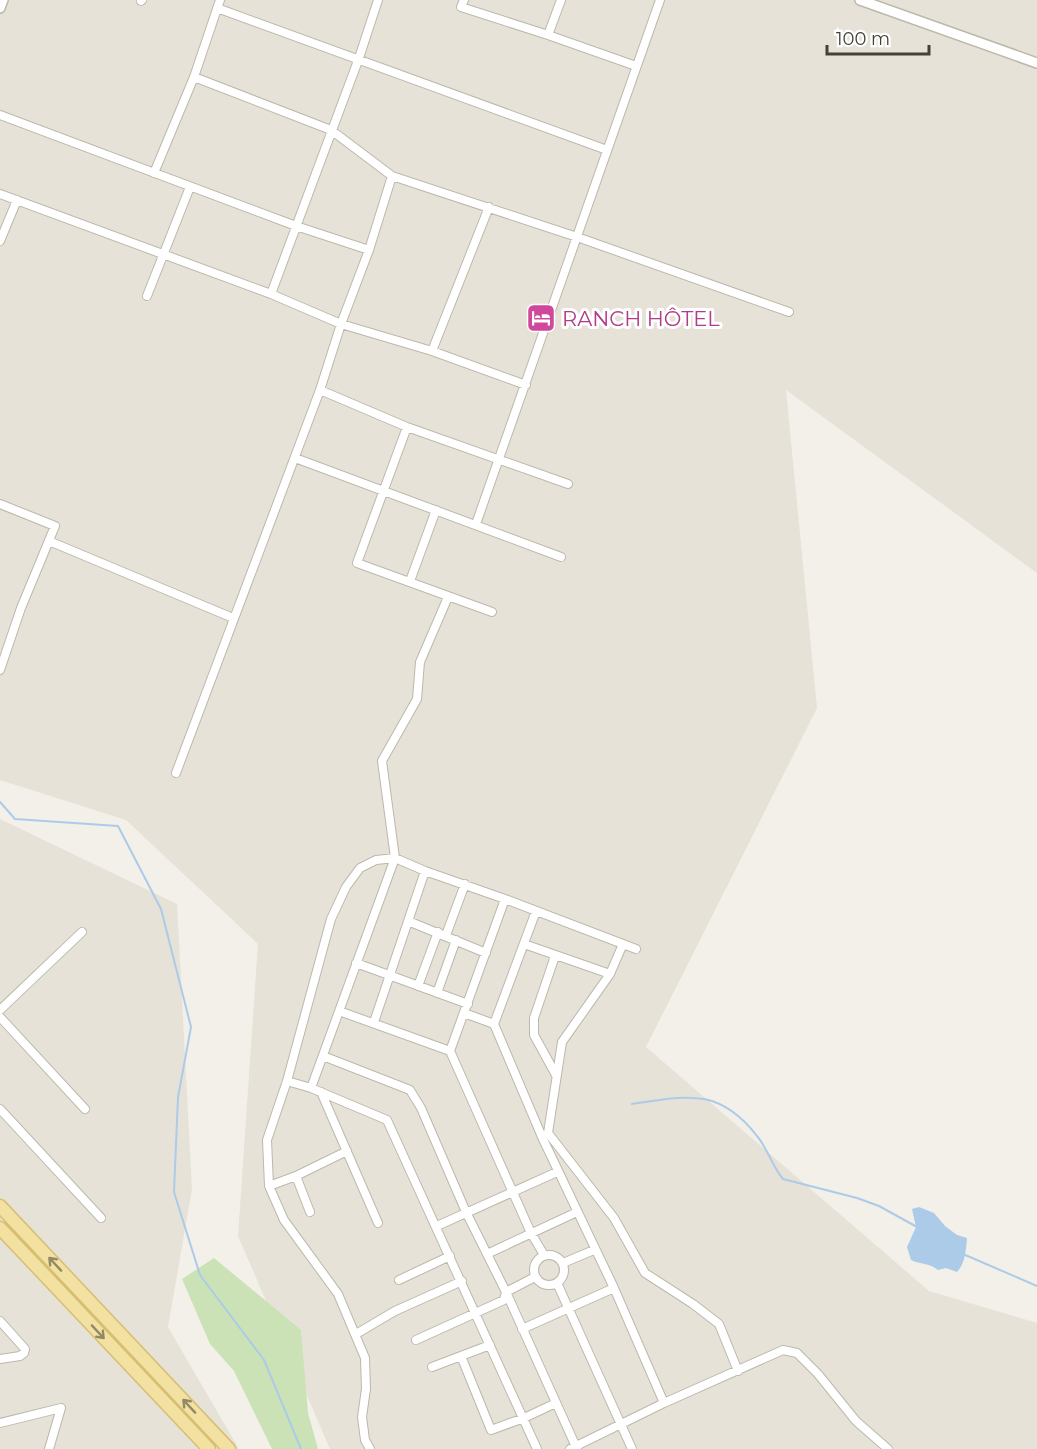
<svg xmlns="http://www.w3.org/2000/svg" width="1037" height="1449" font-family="Montserrat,sans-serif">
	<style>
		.residential { fill: #e6e2d7 }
		.green { fill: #cbe2b6 }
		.water { fill: #accbe8 }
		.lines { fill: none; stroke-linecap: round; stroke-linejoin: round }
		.stream { stroke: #accbe8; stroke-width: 2 }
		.minor-casing { stroke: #bdb8ac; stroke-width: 10 }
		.tertiary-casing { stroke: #bdb8ac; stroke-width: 12 }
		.primary-casing { stroke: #d6bf73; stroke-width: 15 }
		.minor { stroke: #fff; stroke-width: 8 }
		.tertiary { stroke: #fff; stroke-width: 9 }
		.primary { stroke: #f3e1a1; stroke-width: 12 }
		.oneway { stroke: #938967 }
		.labels { text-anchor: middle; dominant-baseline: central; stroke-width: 6; stroke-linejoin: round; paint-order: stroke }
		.hotel-label { font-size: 21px; fill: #b23c85; stroke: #fff; text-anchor: start }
	</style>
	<rect width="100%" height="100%" fill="#f2f0e9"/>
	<path class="residential" d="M0,0H1037V573L786,390L817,708L646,1047L929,1291L1037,1323V1449H330L238,1236L258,944L126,820L0,780Z
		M0,819L177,904L192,1189L168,1327L239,1449H0Z"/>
	<path class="green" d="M214,1258L301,1330L308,1413L318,1449H272L234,1371L210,1344L182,1279Z"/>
	<path class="water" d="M919,1207L934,1213L945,1226L957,1235L967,1238C966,1250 965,1264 957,1272L946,1268L938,1270C928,1262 921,1265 911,1260L907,1247L916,1227L912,1209Z"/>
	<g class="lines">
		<path class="stream" d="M0,802L15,819L118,826L161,909L191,1027L178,1097L174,1192L200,1275L264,1360L301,1449
			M632,1104C687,1096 719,1087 757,1136C768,1149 772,1166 783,1179L857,1198L879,1206L917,1227
			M963,1254L1037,1286"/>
		<g class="minor-casing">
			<path id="minor" d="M464,0L461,7L548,35L636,66
				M141,1L142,0
				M217,8L607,150
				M548,35L561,0
				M194,77L331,130L392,176L577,237L789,312
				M0,115L296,226L369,250
				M154,173L194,77L220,0
				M0,194L271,294L341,324L432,351L526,385
				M0,241L17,200
				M271,294L359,58L378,0
				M147,296L190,187
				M432,351L489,207
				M320,390L407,427L568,484
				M407,427L357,563L492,612
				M295,458L561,557
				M0,504L55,526L21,608L0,670
				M476,524L660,0
				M49,541L233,618
				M410,581L436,510
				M176,773L320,390L341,324L369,250L392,176
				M505,899L450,1051L531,1233L544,1255
				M536,911L494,1024L542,1137L545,1135
				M408,921L486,953
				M446,935L465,884
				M524,944L610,974
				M623,944L610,974L562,1042L548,1133L614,1218L645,1273L693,1304L719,1324L738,1371
				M555,956L534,1018V1035L556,1075
				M356,963L468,1004
				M418,986L438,932
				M437,993L456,940
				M0,1010L82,932
				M339,1011L450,1051
				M464,1013L494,1024
				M0,1017L85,1109
				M374,1022L425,871
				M323,1056L410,1090L421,1108L466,1212L506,1292L577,1449
				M287,1081L311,1088L387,1120L537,1449
				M311,1088L395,858L382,761L417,699L420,662L448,597
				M321,1092L378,1223
				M0,1109L101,1218
				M542,1137L614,1288L664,1403
				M296,1176L310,1212
				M269,1186L296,1176L347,1151
				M437,1226L557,1172
				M487,1254L577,1212
				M534 1270a15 15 0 1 1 30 0a15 15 0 1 1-30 0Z
				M563,1263L594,1250
				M399,1280L450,1256
				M557,1283L632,1449
				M0,1321L25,1349L24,1353L20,1356L0,1359
				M522,1329L614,1288
				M356,1334L395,1311L462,1281
				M416,1340L504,1300L506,1292L535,1277
				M461,1356L491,1430L524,1418L556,1403
				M432,1367L490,1345
				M0,1423L61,1408L49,1449
				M370,1449L365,1440L362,1417L366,1389L365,1358L338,1294L284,1220L269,1186L267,1140L287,1081L331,919L346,887L360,868L376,860L395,858L425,871L505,899L636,949
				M570,1449L664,1403L783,1350L797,1353L818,1374L856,1421L888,1449"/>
		</g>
		<g class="tertiary-casing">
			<path id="tertiary" d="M860,0L1037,63
				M0,8L3,0"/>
		</g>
		<g class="primary-casing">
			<path id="primary" d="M0,1206L229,1449
				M0,1228L209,1449"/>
		</g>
		<use href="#minor" class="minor"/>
		<use href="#tertiary" class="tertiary"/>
		<use href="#primary" class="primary"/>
	</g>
	<defs><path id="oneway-shaft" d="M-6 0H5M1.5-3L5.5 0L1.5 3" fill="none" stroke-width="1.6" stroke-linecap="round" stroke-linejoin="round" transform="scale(1.5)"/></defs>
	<g class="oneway">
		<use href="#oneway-shaft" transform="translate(55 1264) rotate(-133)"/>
		<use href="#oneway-shaft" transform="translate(98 1332) rotate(47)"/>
		<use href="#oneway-shaft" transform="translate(189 1406) rotate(-133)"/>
	</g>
	<defs>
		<g id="hotel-square" transform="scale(1.5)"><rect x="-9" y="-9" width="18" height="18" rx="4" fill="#d1479c" stroke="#fff"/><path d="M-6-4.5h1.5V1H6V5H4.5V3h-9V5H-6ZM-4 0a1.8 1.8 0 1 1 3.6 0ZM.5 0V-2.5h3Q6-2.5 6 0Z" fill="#fff"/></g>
	</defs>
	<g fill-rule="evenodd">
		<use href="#hotel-square" x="541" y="318"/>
	</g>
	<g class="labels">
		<g class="hotel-label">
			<text x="562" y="318">RANCH HÔTEL</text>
		</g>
	</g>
	<path d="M827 45v9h102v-9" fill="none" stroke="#454138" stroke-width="3"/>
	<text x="836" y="45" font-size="18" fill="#454138" stroke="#ffffff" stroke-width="4.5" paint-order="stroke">100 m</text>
</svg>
